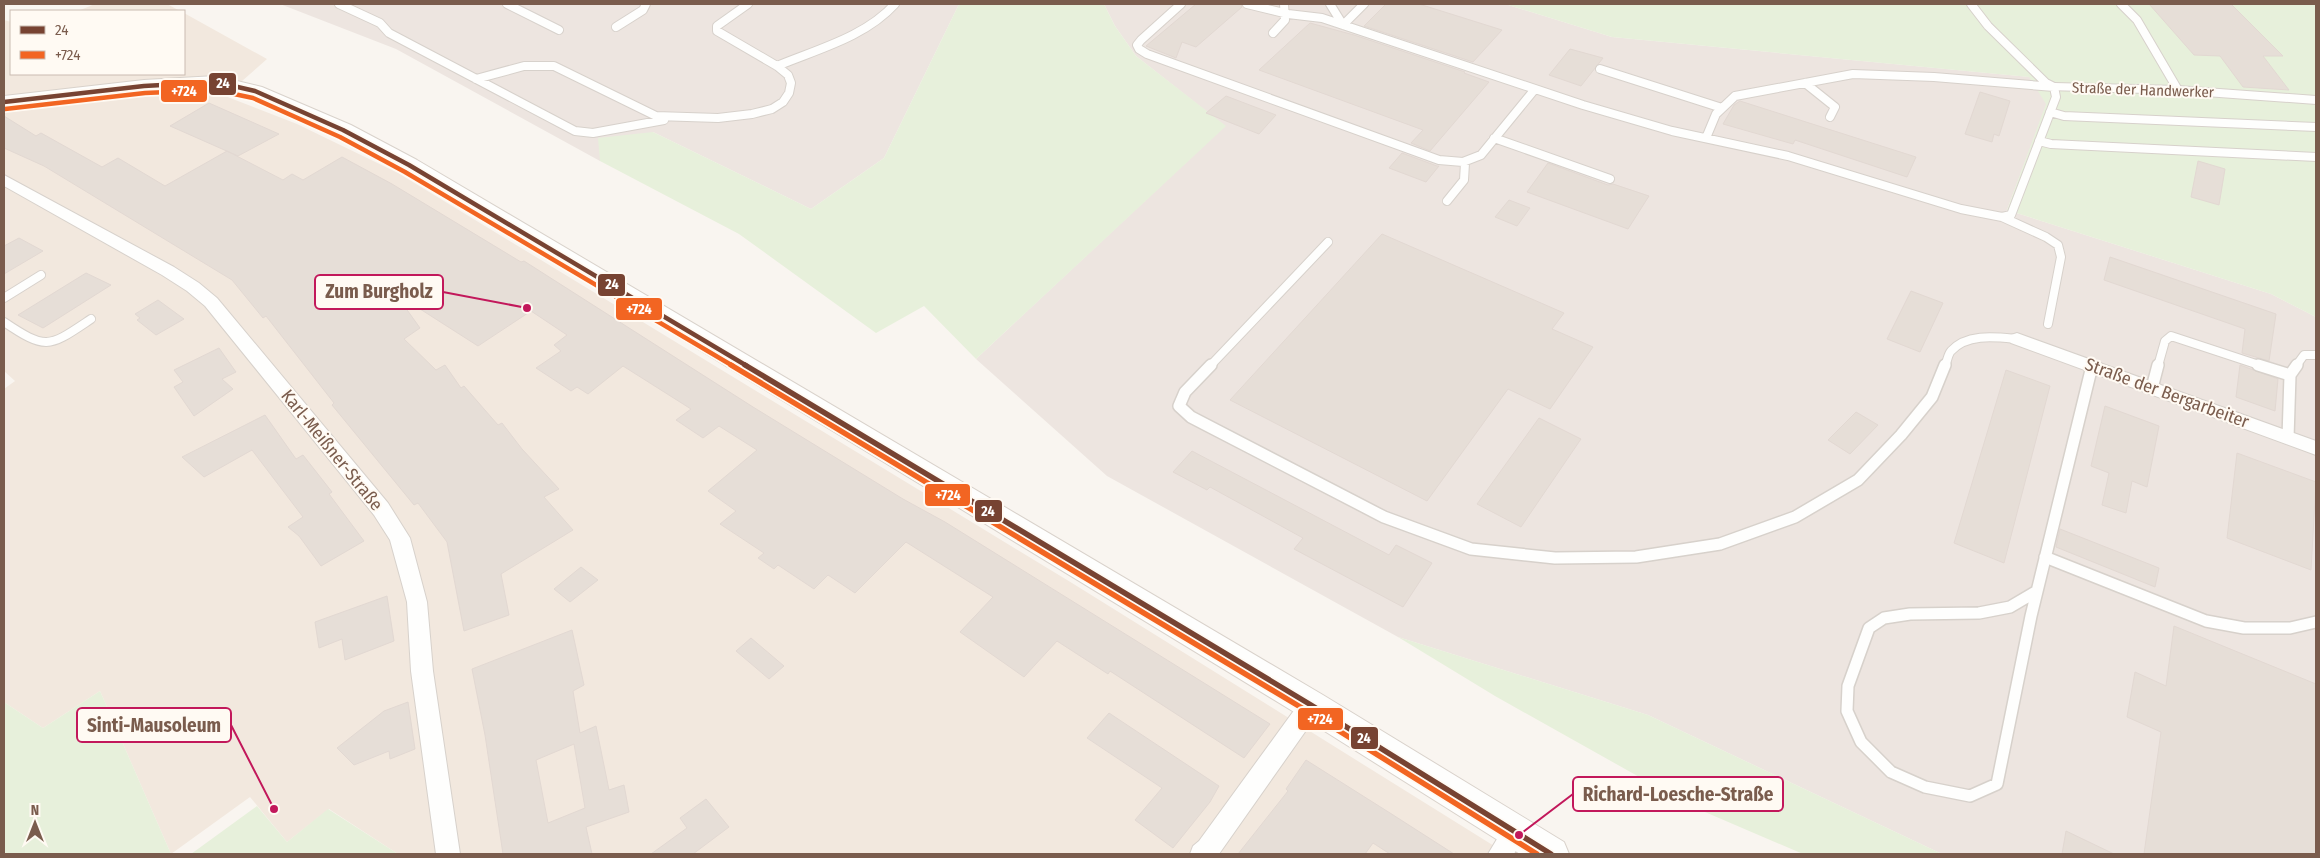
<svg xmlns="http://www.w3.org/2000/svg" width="2320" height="858" font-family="'Fira Sans Condensed',sans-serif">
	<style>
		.residential { fill: #f2e8de }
		.industrial { fill: #ede5e0 }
		.green { fill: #e7f0db }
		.building { fill: #e6ded7; stroke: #e2d8d2; fill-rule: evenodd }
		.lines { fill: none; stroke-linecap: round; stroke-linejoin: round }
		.lane-far1-casing { stroke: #d7d1cb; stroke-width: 10 }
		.lane-casing { stroke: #d7d1cb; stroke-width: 14 }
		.street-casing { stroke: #d7d1cb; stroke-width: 2 }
		.secondary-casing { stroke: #d9d2cb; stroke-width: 2 }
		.lane-far1 { stroke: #fefefd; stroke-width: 8 }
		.lane { stroke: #fefefd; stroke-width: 11 }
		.street { fill: #fefefd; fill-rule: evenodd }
		.secondary { fill: #fefefd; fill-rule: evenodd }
		.bus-1-far1-casing { stroke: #fffaf3; stroke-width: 8 }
		.bus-1-casing { stroke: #fffaf3; stroke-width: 9 }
		.bus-2-far1-casing { stroke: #fffaf3; stroke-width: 8 }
		.bus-2-casing { stroke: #fffaf3; stroke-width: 9 }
		.bus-1-far1 { stroke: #774332; stroke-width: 4.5 }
		.bus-1 { stroke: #774332; stroke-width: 5.5 }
		.bus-2-far1 { stroke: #f26522; stroke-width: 4.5 }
		.bus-2 { stroke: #f26522; stroke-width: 5.5 }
		.labels { text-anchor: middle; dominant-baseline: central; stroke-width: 4; stroke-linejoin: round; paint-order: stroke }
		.far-street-label { font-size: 15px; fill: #7a5c4d; stroke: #fffaf3 }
		.street-label { font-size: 18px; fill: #7a5c4d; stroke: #fffaf3 }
		.leader { fill: none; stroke: #c2185b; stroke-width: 2 }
		.callout-dot { fill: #c2185b; stroke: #fffaf3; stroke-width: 2 }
		.callout { fill: #fffaf3; stroke: #c2185b; stroke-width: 2 }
		.callout-label { font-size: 19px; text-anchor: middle; font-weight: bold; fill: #7a5c4d }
		.line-badge { stroke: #fffaf3; stroke-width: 2 }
		.badge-label { font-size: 14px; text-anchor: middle; font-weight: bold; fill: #fff }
	</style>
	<rect width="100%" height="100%" fill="#f9f5f0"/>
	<path class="residential" d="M95,4H167L180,11H78Z
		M184,13L267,59L225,96L297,124L398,173L1072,583L1507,854H398L329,809L287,842L250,797L171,854L100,691L43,728L4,702V389L15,381L4,371V20L11,22V74H184Z"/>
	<path class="industrial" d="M280,4H959L884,158L811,209L653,132L613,159L600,161L396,49Z
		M1104,4H1505L1612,37L2030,77L2047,103L2007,210L2271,294L2316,317V854H1942L1648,715L1398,637L1107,476L976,359L1225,126L1136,56L1115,26Z"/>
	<path class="green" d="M959,4H1104L1115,26L1136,56L1226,126L976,359L924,306L876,333L739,234L600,161L598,138L653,132L811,209L884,158Z
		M1505,4H2316V317L2271,294L2007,210L2046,104L2029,77L1612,37Z
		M1398,637L1648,715L1942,854H1803L1691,806L1495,696Z
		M100,691L171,854H4V702L43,728Z
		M257,806L287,842L328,809L398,854H191Z"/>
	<path class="building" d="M1196,4H1241L1242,7L1196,47L1182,42L1176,58L1146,46Z
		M1386,4H1419L1502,30L1473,62L1364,26Z
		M2149,4H2231L2283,56H2263L2289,90L2243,87L2220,56L2194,55Z
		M1310,23L1354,35L1465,72L1464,73L1489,82L1430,151L1411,143L1423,130L1259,70Z
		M1570,49L1603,58L1581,86L1549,75Z
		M1980,92L2010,101L1999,136L1994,134L1992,142L1965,134Z
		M1226,96L1276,115L1259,134L1206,113Z
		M1740,101L1916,157L1907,177L1795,140L1793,144L1723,124L1734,105Z
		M209,103L279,134L238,156L170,126Z
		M4,116L36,136L41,133L102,167L118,158L165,186L227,151L283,180L292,174L303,180L342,157L392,184L521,262L524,261L753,407L903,499L945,522L1270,724L1244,758L1110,671L1108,674L1057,641L1024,677L960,632L993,597L906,542L855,593L828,575L814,589L778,565L774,569L758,558L764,553L720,524L736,511L708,491L757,450L719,426L703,438L676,420L691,409L623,366L588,394L577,387L571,391L536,368L561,351L554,345L567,335L531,311L478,346L395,293L420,328L404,339L436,370L445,365L461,388L464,386L498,425L502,423L522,449L559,489L544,497L573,530L501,574L509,615L464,631L447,542L418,503L414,505L332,405L334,403L266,316L263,318L232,280L44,166L4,148Z
		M1402,153L1437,166H1439L1426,182L1389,168Z
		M2198,161L2225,169L2219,205L2191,197Z
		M1548,163L1608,185L1613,184L1649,196L1628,229L1527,192Z
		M1509,200L1530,208L1517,226L1495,217Z
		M1382,234L1564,313L1552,329L1593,347L1550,409L1508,389L1427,501L1230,400Z
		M19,238L43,251L4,274V246Z
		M2110,257L2276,314L2269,361L2242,353L2245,329L2104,280Z
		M86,273L111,285L43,328L18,315Z
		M1911,291L1943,303L1920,352L1887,339Z
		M158,300L184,319L156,335L137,320L140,318L135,314Z
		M219,348L236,372L222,379L233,389L194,416L174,387L183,382L174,370Z
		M2240,365L2278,379L2275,411L2236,397Z
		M2006,370L2050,386L2004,563L1954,543Z
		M2105,406L2159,426L2147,487L2132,481L2126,513L2102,505L2109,473L2091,466Z
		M1856,412L1878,425L1850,454L1828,440Z
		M265,415L296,459L303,455L332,492L329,494L364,541L321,566L299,536L288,527L303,517L252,450L204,477L182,457Z
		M1539,418L1581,439L1521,527L1477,504Z
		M1192,451L1389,555L1396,545L1432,563L1403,607L1294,549L1303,538L1210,487L1207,490L1173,472Z
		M2237,453L2316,482L2311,570L2227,538Z
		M2060,529L2159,568L2155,587L2056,547Z
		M581,567L598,580L570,602L554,589Z
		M387,596L394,641L345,660L342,639L319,648L315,622Z
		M2174,626L2316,684V854H2144L2161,732L2127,717L2135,672L2166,686Z
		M572,630L584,685L573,691L580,733L596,726L609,790L624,785L629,812L586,827L592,854H503L485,735L472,669ZM574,744L585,808L548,823L536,760Z
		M751,638L784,666L769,679L736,651Z
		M408,702L415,749L390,759L389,751L354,765L337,748L384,711Z
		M1109,713L1219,786L1210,802L1173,848L1135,820L1162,788L1087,738Z
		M1306,760L1390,813L1454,854H1390L1373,843L1365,854H1238L1288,791L1286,789Z
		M706,799L729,827L693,854H651L687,828L680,818Z
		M2066,831L2114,854H2062Z"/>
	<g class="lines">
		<g class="lane-far1-casing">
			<path id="lane-far1" d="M339,4L380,23L389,33L575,131L593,133L664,120
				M507,4L559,30
				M1181,4L1141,40L1137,45L1139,49L1147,54L1439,160L1463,162L1481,155L1535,89
				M1247,4L1288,14L1322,18L1583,105L1672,131L1788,156L1961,209L2002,217L2046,237L2058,245L2061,257L2048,324
				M1330,4L1343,25
				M1971,4L1988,26L2046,83L2054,87
				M2121,4L2137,20L2178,90
				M1343,25L1364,4
				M616,27L643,10L646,4
				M1273,33L1285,20L1284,4
				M777,66C818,49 865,37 895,4
				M1600,69L1722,108
				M476,79L524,66H554L656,116L718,118L752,114L772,109L783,102L789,93L791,83L788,75L777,66L717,31V26L748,4
				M1805,83L1835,107L1830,117
				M2050,112L2064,116L2316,127
				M1494,138L1610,179
				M1706,138L1716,114L1735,96L1853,74L1934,77L2054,87
				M2039,141L2051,144L2316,157
				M1447,201L1464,180L1465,163
				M2002,217L2011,215L2056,97L2054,87
				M4,298L41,275
				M4,322C47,351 49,347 91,319
				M1210,366L1328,242
				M1945,366C1947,362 1948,354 1951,351C1967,333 1996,337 2017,339
				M2158,366L2165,341L2171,336L2262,366
				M2296,366L2304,355H2316"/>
		</g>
		<g class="lane-casing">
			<path id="lane" d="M1211,365L1185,392L1179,406L1191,417L1384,517L1471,549L1555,558L1636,557L1720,544L1795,517L1858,480L1901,435L1932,397L1945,365
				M2258,365L2290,375
				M2152,388L2158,365
				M2288,438L2290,375L2297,365
				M2045,557L2206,621L2244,628H2290L2316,622
				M2037,591L2010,607L1979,613L1910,614L1884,618L1869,628L1848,686L1847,711L1861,742L1891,772L1925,787L1970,796L1997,784L2031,616L2092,366"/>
		</g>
		<g class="street-casing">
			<path id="street" d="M2054,83L2178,86L2316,96V104L2178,94L2049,90L2047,87L2049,84Z
				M4,175L174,267L199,283L217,298L388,503L410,538L427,602L433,671L460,854H436L411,671L407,602L390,540L374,515L205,306L187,291L162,275L4,186Z
				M2017,333L2316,441V455L2011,343L2008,339L2011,335Z
				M1311,695L1319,698L1322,705L1319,712L1219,854H1190L1193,846L1199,841L1303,698Z
				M1514,821L1522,824L1526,832L1514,854H1488L1506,824Z"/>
		</g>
		<g class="secondary-casing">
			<path id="secondary" d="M216,76L262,87L351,125L417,160L1323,695L1564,842L1569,854H1520L1299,715L595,286L401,170L335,135L248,96L216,88L144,92L4,108V96L144,80Z"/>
		</g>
		<use href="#lane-far1" class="lane-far1"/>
		<use href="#lane" class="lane"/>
		<use href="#street" class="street"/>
		<use href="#secondary" class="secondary"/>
		<g class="bus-1-far1-casing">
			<path id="bus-1-far1" d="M4,102L144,86L216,82L255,91L343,130L409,165L747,366"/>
		</g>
		<g class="bus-1-casing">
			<path id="bus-1" d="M745,365L1311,705L1551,854"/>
		</g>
		<g class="bus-2-far1-casing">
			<path id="bus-2-far1" d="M5,109L145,93L215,90L253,98L340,137L405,172L733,366"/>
		</g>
		<g class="bus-2-casing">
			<path id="bus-2" d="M731,365L1307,711L1537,854"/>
		</g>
		<use href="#bus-1-far1" class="bus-1-far1"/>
		<use href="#bus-1" class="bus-1"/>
		<use href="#bus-2-far1" class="bus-2-far1"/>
		<use href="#bus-2" class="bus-2"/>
	</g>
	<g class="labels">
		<g class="far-street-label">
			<text transform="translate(2143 90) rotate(2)">Straße der Handwerker</text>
		</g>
		<g class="street-label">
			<text transform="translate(2167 393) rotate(20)">Straße der Bergarbeiter</text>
			<text transform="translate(332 450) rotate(51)">Karl-Meißner-Straße</text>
		</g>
	</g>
	<path class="leader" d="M527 308L443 292M274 809L231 725M1519 835L1573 794"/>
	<g class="callout-dot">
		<circle cx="527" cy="308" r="5"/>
		<circle cx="274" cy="809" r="5"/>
		<circle cx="1519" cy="835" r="5"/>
	</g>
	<g class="callout">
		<rect x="315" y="275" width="128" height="34" rx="5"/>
		<rect x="77" y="708" width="154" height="34" rx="5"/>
		<rect x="1573" y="777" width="210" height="34" rx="5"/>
	</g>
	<g class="callout-label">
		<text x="379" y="298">Zum Burgholz</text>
		<text x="154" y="732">Sinti-Mausoleum</text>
		<text x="1678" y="801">Richard-Loesche-Straße</text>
	</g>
	<g class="line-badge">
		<rect x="208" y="72" width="29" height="24" rx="5" fill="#774332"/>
		<rect x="160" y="79" width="48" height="24" rx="5" fill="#f26522"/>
		<rect x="597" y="273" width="29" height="24" rx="5" fill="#774332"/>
		<rect x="615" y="297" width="48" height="24" rx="5" fill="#f26522"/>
		<rect x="924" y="483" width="47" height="24" rx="5" fill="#f26522"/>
		<rect x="974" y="499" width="29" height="24" rx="5" fill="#774332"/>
		<rect x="1297" y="707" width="47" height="24" rx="5" fill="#f26522"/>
		<rect x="1350" y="726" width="29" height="24" rx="5" fill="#774332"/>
	</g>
	<g class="badge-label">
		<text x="223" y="88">24</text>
		<text x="184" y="96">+724</text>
		<text x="612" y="289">24</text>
		<text x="639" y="314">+724</text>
		<text x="948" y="500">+724</text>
		<text x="988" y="516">24</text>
		<text x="1320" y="724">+724</text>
		<text x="1364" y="743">24</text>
	</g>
	<rect width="2320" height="858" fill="none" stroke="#7a5c4d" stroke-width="10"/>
	<rect x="10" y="10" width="175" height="65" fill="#fffaf3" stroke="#cabbb1"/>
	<rect x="20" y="26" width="25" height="8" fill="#774332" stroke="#cabbb1"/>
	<text x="55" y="35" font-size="15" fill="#7a5c4d">24</text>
	<rect x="20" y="51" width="25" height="8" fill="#f26522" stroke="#cabbb1"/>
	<text x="55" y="60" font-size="15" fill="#7a5c4d">+724</text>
	<g transform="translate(35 823)" stroke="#fffaf3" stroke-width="4" paint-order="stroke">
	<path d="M0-4L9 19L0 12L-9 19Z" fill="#7a5c4d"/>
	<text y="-8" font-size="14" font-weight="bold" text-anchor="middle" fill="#7a5c4d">N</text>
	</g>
</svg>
